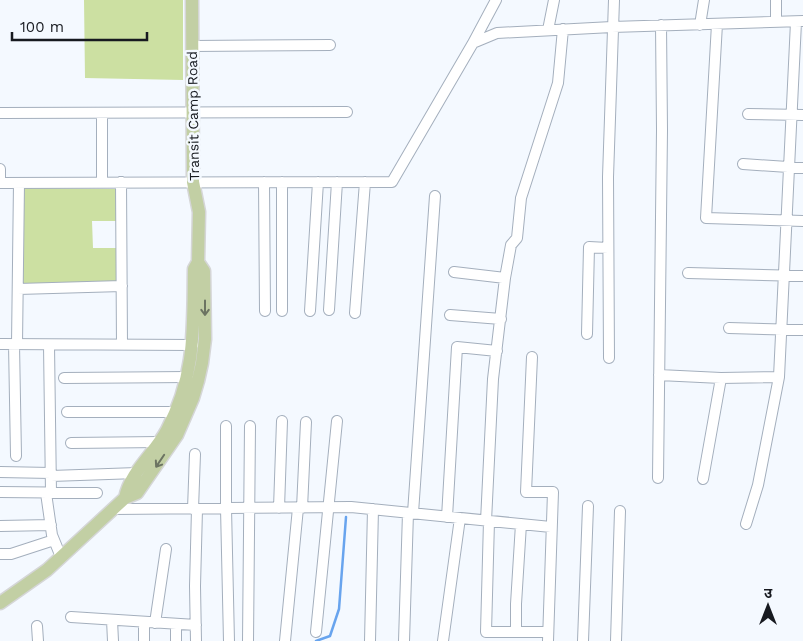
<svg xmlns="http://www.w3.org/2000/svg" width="803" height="641" font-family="'Work Sans','Noto Sans Devanagari',sans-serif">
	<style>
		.green { fill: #cce0a2 }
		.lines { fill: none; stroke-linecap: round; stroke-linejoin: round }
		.stream { stroke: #68a4ee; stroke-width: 2.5 }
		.minor-casing { stroke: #a4afbd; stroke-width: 12 }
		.major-casing { stroke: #d5d6d7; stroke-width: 15 }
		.minor { stroke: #fff; stroke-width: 10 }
		.major { stroke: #c2cfa4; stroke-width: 12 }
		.oneway { stroke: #6c7462 }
		.labels { text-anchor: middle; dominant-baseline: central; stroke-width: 5; stroke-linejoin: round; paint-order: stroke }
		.street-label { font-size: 14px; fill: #171a20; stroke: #f4f9ff }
	</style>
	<rect width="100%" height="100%" fill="#f4f9ff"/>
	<path class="green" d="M84,0H183V80L85,78Z
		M22,188L116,189V221H92L93,248H118V284L22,285Z"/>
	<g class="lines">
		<path class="stream" d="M316,641L330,636L339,609L346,517"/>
		<g class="minor-casing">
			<path id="minor" d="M776,0V22
				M717,24L706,218L803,221
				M700,25L704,0
				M548,30L554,0
				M473,43L496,0
				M192,46L330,45
				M0,113L347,112
				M102,113V183
				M748,114L803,115
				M743,164L803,168
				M0,169V183
				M121,182L122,345
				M264,182L265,311
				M0,183L392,182L473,43L497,33L612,27L803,21
				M454,272L505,278
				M688,273L803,276
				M18,289L122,286
				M329,310L337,182
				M282,311V182
				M310,311L318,182
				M355,313L365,182
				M450,315L501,319
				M729,328L803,330
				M587,334L589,247L608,248
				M0,344L193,345
				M14,344L16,456
				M17,344L19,183
				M49,345L51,493
				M532,357L526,492H553L548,641
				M609,358L608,177L614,0
				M659,375L721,378L779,377
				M64,378L188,377
				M67,412H176
				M226,426V508L229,641
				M71,443L160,442
				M0,472L51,473
				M51,476L137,473
				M658,478L662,130L661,25
				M703,479L721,378
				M0,492L97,493
				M46,493L52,535L61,557
				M279,508L282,421
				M302,508L306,422
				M113,509L351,507L551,527
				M193,509L195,454
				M413,513L435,196
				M447,517L457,347L497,351
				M486,521L493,379L505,278L511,245L517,238L521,198L558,83L563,29
				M489,521L486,632H548
				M746,524L758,485L779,377L796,22
				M0,526L51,525
				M0,554H11L54,540
				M71,617L196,625
				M112,620L113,641
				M144,622V641
				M155,623L166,549
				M37,626L38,641
				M316,632L337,421
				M516,632V604L521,524
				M176,641V624
				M196,641L195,586L197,509
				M248,641L250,426
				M285,641L298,508
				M370,641L373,509
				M404,641L408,513
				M443,641L460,518
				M583,641L588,506
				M616,641L620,511"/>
		</g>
		<g class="major-casing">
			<path id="major" d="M125,498C130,472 155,453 167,430C196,375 193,329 194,269L198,262L199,212L193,182L192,0
				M0,603L47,570L125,498L137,493L177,435L193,398L198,381L202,363L205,339L204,271L198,262"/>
		</g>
		<use href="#minor" class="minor"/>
		<use href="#major" class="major"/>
	</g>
	<defs><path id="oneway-shaft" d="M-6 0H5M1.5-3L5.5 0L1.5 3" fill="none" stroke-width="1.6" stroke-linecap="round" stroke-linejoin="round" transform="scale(1.25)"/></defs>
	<g class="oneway">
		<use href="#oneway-shaft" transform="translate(205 308) rotate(90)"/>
		<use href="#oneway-shaft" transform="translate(160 461) rotate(124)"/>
	</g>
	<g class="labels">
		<g class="street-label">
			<text transform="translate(193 116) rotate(-91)">Transit Camp Road</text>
		</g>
	</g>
	<g transform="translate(768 606)" stroke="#f4f9ff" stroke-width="4" paint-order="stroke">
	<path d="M0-4L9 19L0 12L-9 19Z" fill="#171a20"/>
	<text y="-8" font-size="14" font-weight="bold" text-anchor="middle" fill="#171a20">उ</text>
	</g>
	<path d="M12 32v8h135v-8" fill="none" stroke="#171a20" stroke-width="2.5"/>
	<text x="20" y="32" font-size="15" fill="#171a20" stroke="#f4f9ff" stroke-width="4" paint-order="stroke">100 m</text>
</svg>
